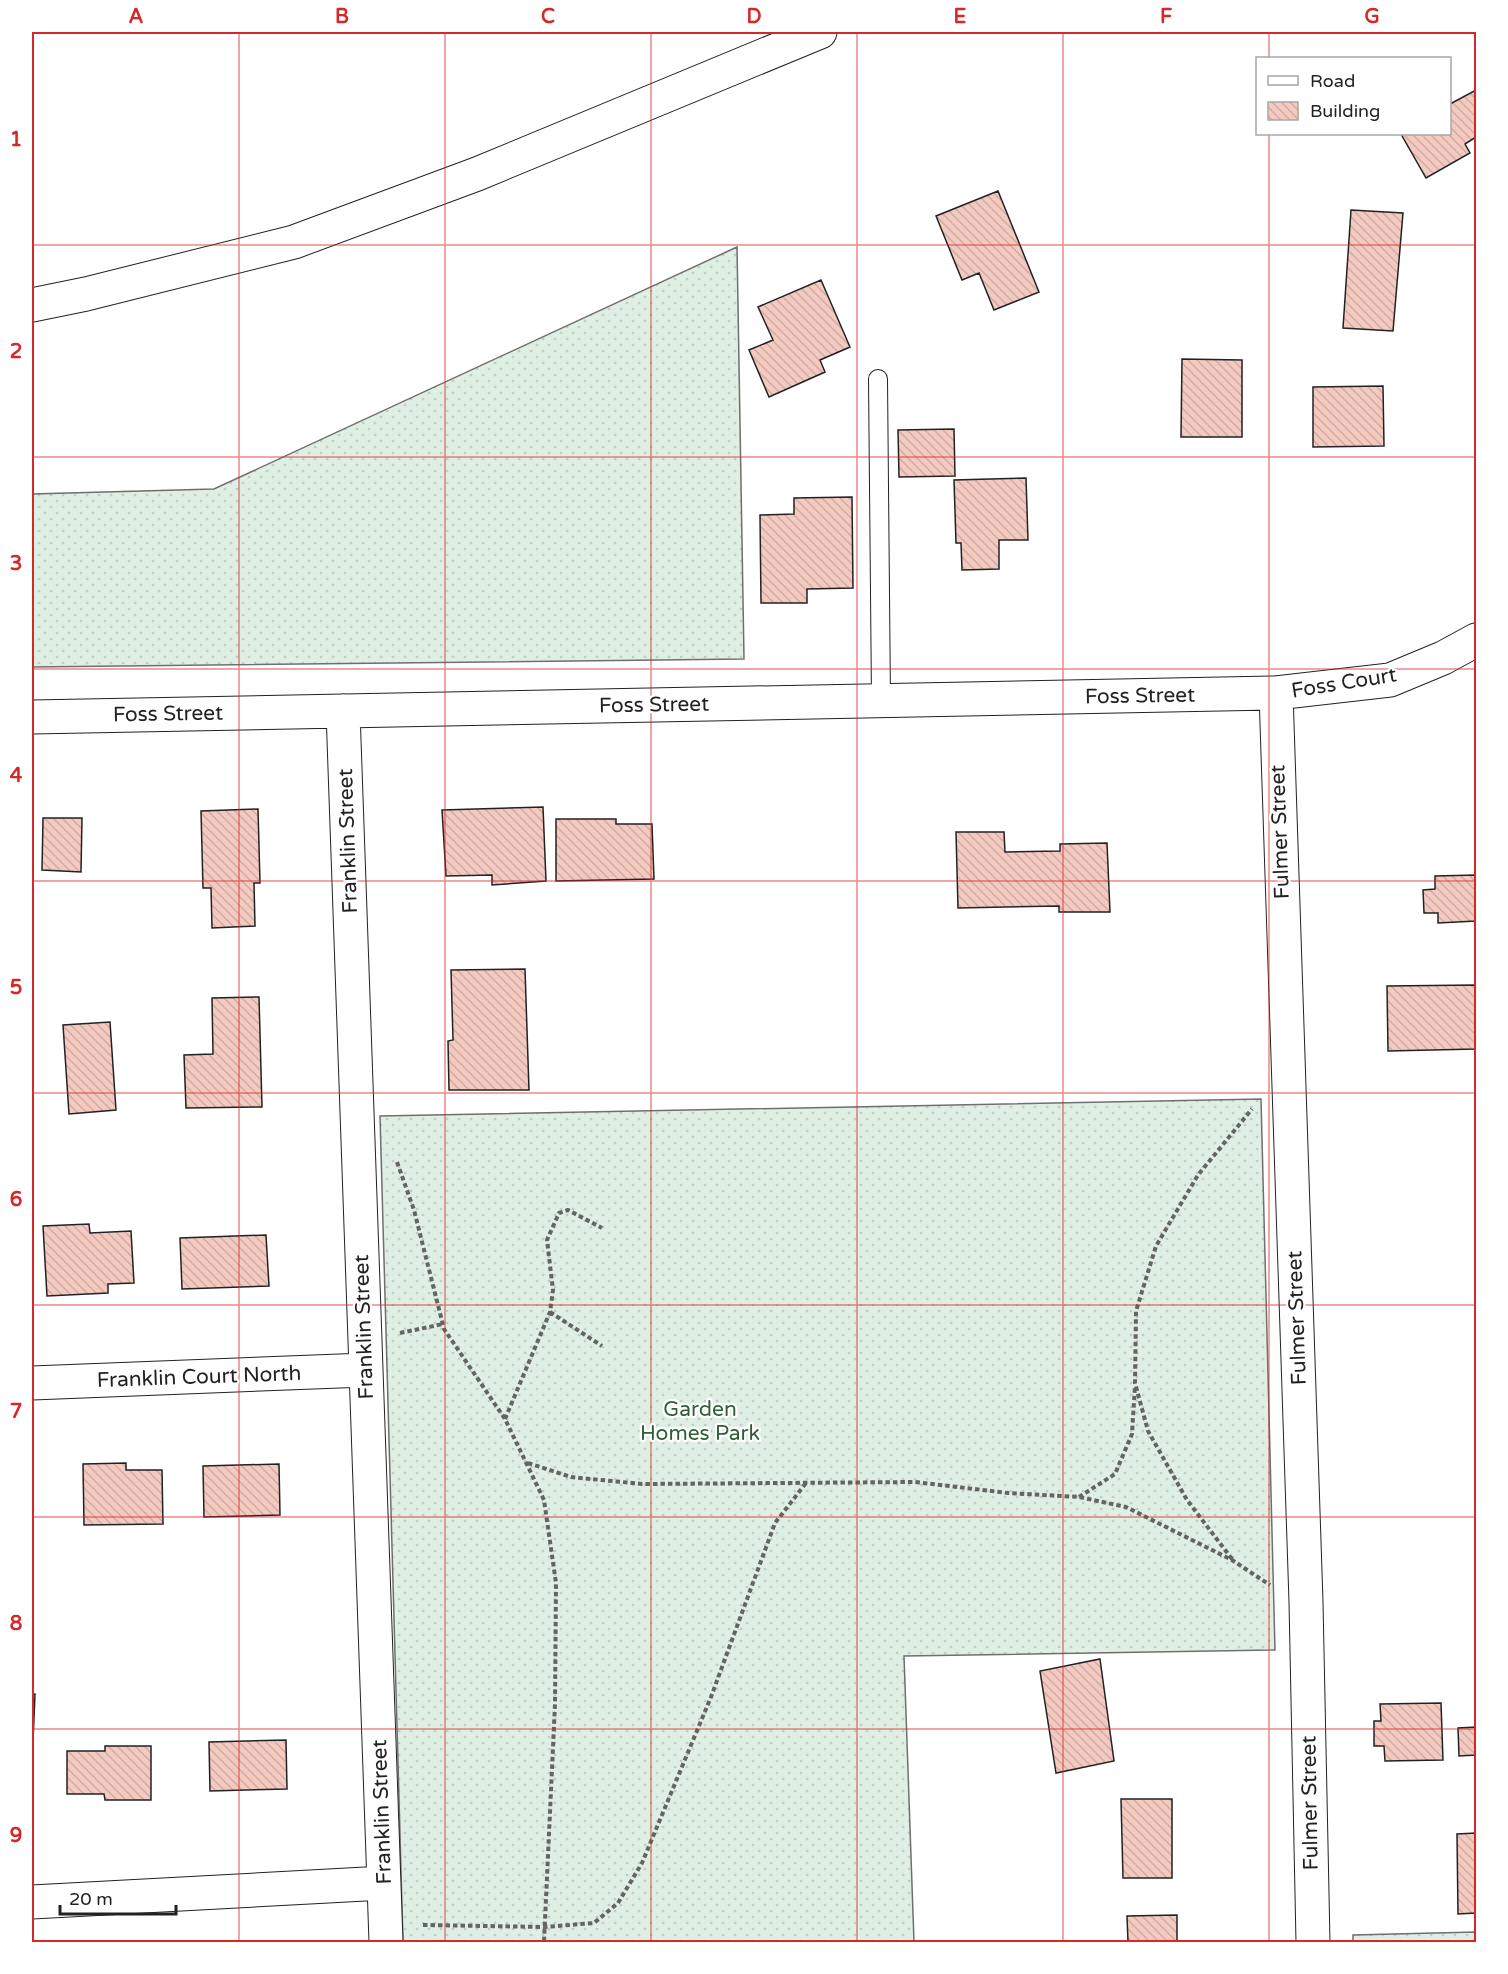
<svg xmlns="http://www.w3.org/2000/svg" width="1508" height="1974" font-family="'Varela Round',sans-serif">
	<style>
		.grass { fill: url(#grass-dots); stroke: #6f6f6f; stroke-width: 1.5 }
		.building { fill: url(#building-back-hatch); stroke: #222; stroke-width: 1.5 }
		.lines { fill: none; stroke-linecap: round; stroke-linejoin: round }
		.lane-casing { stroke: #222; stroke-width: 20 }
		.street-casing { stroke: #222; stroke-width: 35 }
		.highway-casing { stroke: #222; stroke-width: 35 }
		.path { stroke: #646464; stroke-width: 4; stroke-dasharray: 4.5 3; stroke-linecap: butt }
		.lane { stroke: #fff; stroke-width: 18 }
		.street { stroke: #fff; stroke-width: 33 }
		.highway { stroke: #fff; stroke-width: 33 }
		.grid { fill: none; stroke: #d62828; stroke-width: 1.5; stroke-opacity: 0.55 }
		.labels { text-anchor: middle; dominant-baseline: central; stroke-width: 4.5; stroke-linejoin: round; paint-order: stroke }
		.street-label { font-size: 21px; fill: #222; stroke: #fff }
		.park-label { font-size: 21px; fill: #2f5e38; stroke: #fff }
		.neatline { fill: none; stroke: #d62828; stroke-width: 2 }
		.grid-label { font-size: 20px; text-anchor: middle; font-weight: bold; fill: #d62828 }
	</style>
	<defs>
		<pattern id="grass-dots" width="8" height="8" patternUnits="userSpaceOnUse" patternTransform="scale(1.5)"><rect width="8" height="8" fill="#e0efe3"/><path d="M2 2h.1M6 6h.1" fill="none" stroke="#c0cdc2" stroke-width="1.8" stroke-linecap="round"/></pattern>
		<pattern id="building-back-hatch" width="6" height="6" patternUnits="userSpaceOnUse" patternTransform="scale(1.5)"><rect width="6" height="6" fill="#f3c9c0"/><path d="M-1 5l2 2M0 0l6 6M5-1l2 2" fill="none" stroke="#d0aca5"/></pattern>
	</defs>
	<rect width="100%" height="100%" fill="#fff"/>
	<path class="grass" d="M737,247L744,659L32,667V494L214,489Z
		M1261,1099L1275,1650L904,1656L914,1942H403L380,1116Z
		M1476,1932V1942H1353V1935Z"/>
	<path class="building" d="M1476,90V137L1465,144L1470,153L1426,178L1401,134H1450V104Z
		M998,191L1039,292L994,310L979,273L962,280L936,216Z
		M1351,210L1403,213L1393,331L1343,328Z
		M821,280L850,347L820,360L825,372L769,397L749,350L773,340L758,307Z
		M1182,359L1242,360V437H1181Z
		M1383,386L1384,446L1313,447V387Z
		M954,429L955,476L899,477L898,430Z
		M1026,478L1028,540H999V569L962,570L961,543H956L954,480Z
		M852,497L853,588L807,589V603H761L760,515L794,514V498Z
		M543,807L546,881L492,885V875L446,876L442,810Z
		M258,809L260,883H254L255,926L212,928L211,888H203L201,811Z
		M43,818H82L81,872L42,870Z
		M556,819H616V824H652L654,879L556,881Z
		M956,832H1004L1005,852L1060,851V844L1107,843L1110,912H1059V906L958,908Z
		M1476,875V921L1438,923V913H1424L1423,890L1435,889V876Z
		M525,969L529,1090H449L448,1041L453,1040L451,970Z
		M1476,985V1049L1388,1051L1387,986Z
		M259,997L262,1107L186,1108L184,1055L213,1054L212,998Z
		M110,1022L116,1110L69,1114L63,1025Z
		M89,1224L90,1233L131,1231L134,1283L108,1284V1293L47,1296L43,1226Z
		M266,1235L269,1286L182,1289L180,1238Z
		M126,1463V1470H162L163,1524L84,1525L83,1464Z
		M279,1464L280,1515L204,1517L203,1466Z
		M1100,1659L1114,1761L1056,1773L1040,1671Z
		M32,1694H35L32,1766Z
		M1441,1703L1443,1760L1385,1761L1384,1746H1374V1721H1381L1380,1704Z
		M1476,1727V1755L1459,1756L1458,1728Z
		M286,1740L287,1789L210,1791L209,1742Z
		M105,1746H151V1800H105L104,1794H67V1751H105Z
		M1121,1799H1172V1878H1123Z
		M1476,1833V1913L1458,1914L1457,1834Z
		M1177,1915V1942H1128L1127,1916Z"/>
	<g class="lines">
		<g class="lane-casing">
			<path id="lane" d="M878,379L881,700"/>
		</g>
		<g class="street-casing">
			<path id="street" d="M1276,693L1306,1602L1313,1942
				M343,711L386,1942
				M32,717L1276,693L1390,680L1443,658L1476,640
				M32,1383L366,1370
				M32,1902L384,1883"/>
		</g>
		<g class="highway-casing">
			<path id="highway" d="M32,305L86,294L294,242L477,174L820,32"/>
		</g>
		<path class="path" d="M397,1162L414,1210L444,1329L505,1419L544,1500L556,1583L555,1704L544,1942
			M550,1312L602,1346
			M400,1333L443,1324
			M505,1419L550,1312L553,1290L547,1240L559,1213L568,1210L602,1228
			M528,1463L571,1477L642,1484L915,1482L1008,1493L1079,1497L1126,1507L1232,1560L1270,1585
			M1079,1497L1115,1474L1132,1434L1135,1386
			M1232,1559L1187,1500L1148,1431L1135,1383L1136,1311L1156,1246L1198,1175L1252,1109
			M423,1925L545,1927L594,1923L618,1903L642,1863L711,1697L775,1523L806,1483"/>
		<use href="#lane" class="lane"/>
		<use href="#street" class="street"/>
		<use href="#highway" class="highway"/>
	</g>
	<path class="grid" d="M239,32V1942M445,32V1942M651,32V1942M857,32V1942M1063,32V1942M1269,32V58M1269,134V1942M32,245H1476M32,457H1476M32,669H1476M32,881H1476M32,1093H1476M32,1305H1476M32,1517H1476M32,1729H1476"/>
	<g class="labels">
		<g class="street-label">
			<text transform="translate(1344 683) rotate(-9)">Foss Court</text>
			<text transform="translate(1140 696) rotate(-1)">Foss Street</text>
			<text transform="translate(654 705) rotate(-1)">Foss Street</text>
			<text transform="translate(168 714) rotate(-1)">Foss Street</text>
			<text transform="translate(1280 832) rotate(-92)">Fulmer Street</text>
			<text transform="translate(348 841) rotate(-92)">Franklin Street</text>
			<text transform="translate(1297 1318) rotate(-92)">Fulmer Street</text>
			<text transform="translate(364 1327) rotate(-92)">Franklin Street</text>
			<text transform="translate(199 1377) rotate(-2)">Franklin Court North</text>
			<text transform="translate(1310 1803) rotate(-91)">Fulmer Street</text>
			<text transform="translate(382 1812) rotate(-92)">Franklin Street</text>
		</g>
		<g class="park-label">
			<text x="700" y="1409">Garden<tspan x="700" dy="24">Homes Park</tspan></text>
		</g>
	</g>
	<rect width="1508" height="1974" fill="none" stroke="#ffffff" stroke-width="66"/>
	<rect x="1256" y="57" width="195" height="78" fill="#ffffff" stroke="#a7a7a7" stroke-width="1.5"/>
	<rect x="1268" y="76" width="30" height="9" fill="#ffffff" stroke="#a7a7a7" stroke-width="1.5"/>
	<text x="1310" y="87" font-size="18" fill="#222222">Road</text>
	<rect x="1268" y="102" width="30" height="18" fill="url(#building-back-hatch)" stroke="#a7a7a7" stroke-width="1.5"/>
	<text x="1310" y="117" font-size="18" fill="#222222">Building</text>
	<path d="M60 1905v9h116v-9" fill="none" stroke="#222222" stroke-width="3"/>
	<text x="69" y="1905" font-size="18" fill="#222222" stroke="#ffffff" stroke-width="4.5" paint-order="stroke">20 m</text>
	<rect x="33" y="33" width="1442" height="1908" class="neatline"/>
	<g class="grid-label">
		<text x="136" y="23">A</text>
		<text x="342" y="23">B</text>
		<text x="548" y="23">C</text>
		<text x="754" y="23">D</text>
		<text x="960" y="23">E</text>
		<text x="1166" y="23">F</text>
		<text x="1372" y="23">G</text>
		<text x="16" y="146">1</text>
		<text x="16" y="358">2</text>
		<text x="16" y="570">3</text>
		<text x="16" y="782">4</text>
		<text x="16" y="994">5</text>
		<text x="16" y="1206">6</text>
		<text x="16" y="1418">7</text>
		<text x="16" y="1630">8</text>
		<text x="16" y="1842">9</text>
	</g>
</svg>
